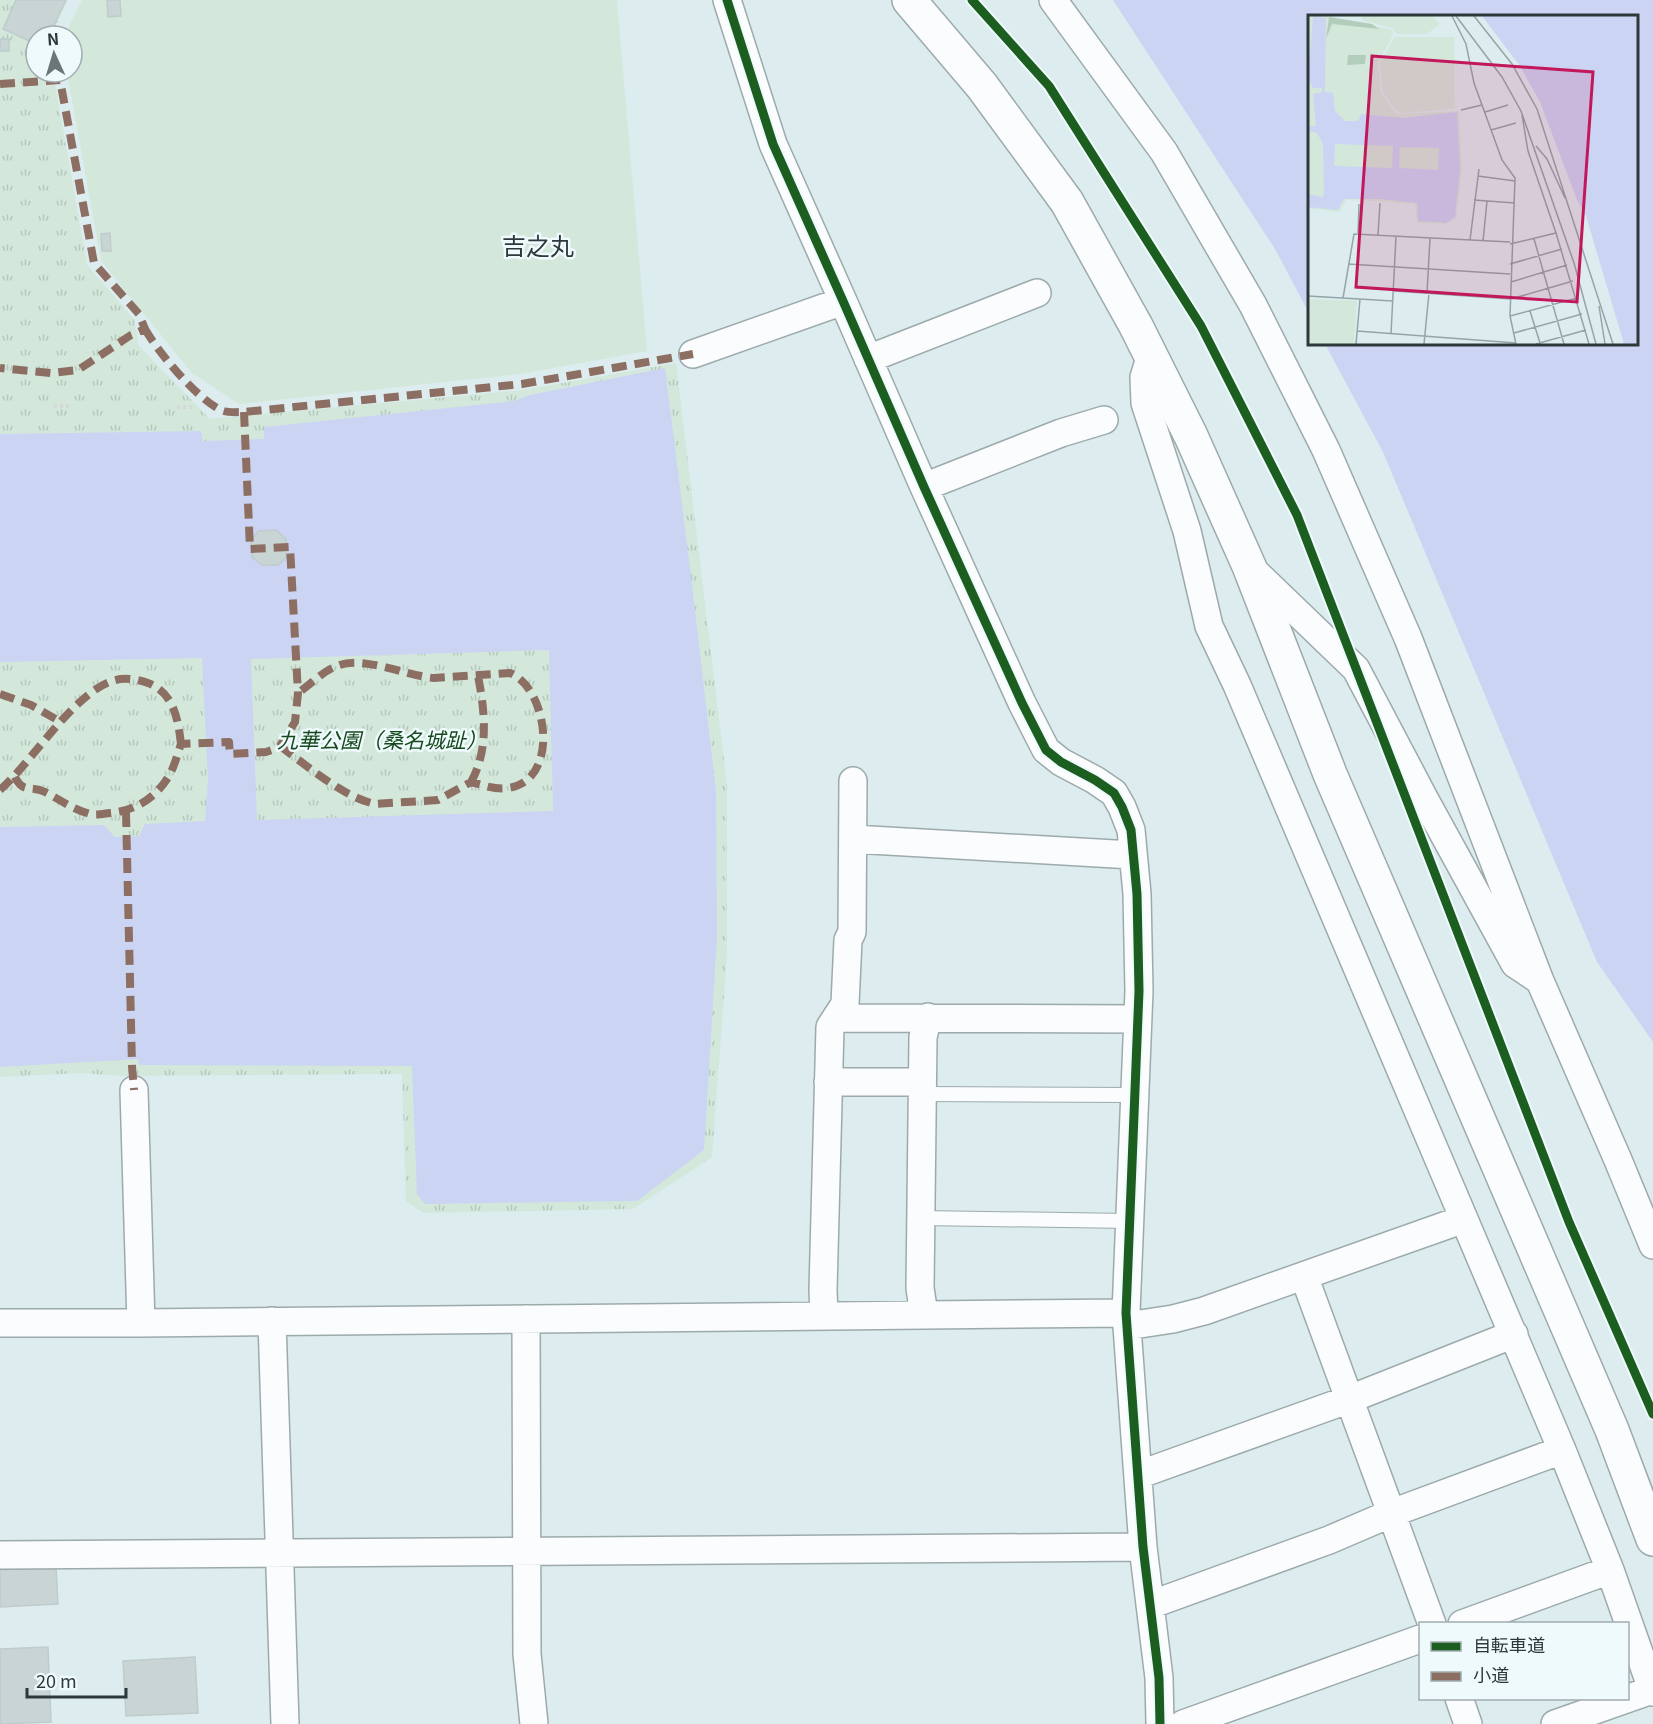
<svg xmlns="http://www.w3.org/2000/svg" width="1653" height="1724" font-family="Georgia,'Noto Sans JP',serif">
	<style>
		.grass { fill: url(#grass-tufts) }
		.pitch { fill: #d3e8db }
		.water { fill: #ccd4f3; fill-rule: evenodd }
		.building { fill: #c8d5d4; stroke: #bfcccb; stroke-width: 1.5 }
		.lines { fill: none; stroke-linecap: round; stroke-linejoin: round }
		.service-casing { stroke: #9daaac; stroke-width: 16 }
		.minor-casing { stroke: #9daaac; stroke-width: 30 }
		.tertiary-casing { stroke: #9daaac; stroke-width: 36 }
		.path { stroke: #d4d8da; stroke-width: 4; stroke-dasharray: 3 3; stroke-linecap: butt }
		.service { stroke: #fafcfd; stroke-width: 14 }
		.minor { stroke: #fafcfd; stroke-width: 27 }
		.tertiary { stroke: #fafcfd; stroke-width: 33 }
		.quiet { stroke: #8d6e63; stroke-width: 8; stroke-dasharray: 15 8; stroke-linecap: butt }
		.cycleway-casing { stroke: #effafd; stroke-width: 13 }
		.cycleway { stroke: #1b5e20; stroke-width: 9 }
		.labels { text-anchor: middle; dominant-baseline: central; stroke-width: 5; stroke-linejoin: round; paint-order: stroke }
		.park-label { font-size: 21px; font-style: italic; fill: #16491c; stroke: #effafd }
		.quarter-label { font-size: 24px; fill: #2c383a; stroke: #effafd }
		.inset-road { fill: none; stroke: #96a4a7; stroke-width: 1.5 }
		.view { fill: #c2185b; fill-opacity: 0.15; stroke: #c2185b; stroke-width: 3 }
		.inset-edge { fill: none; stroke: #2c383a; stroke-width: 3 }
	</style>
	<defs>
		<pattern id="grass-tufts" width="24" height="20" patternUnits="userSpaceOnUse" patternTransform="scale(1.5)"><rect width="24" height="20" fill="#d3e8db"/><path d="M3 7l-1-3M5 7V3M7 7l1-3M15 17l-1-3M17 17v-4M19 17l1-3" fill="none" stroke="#b5c8bd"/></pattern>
	</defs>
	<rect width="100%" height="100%" fill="#dcecef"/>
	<path class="grass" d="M0,0H68L51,36H36V72H53L87,265L134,319L139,346L210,419L523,390L676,363L727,785V954L712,1157L633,1209L423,1213L406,1201L402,1074L124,1076L82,1073L0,1077Z"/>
	<path class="pitch" d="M82,0H617L647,351L520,374L239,404L191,372L101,261L67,72H72V36H64Z"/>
	<path class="water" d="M1113,0H1653V1042L1597,962L1383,452L1325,344H1636V16H1310L1309,313L1275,249Z
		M665,368L691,576L716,791L717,937L704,1150L637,1201L425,1204L417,1194L412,1066L139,1065L138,1059L0,1067V827L104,825L115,837L139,836L145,824L205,821L208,779L202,658L0,662V434L201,431L203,441L264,439V427L514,401L530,395ZM549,650L553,811L257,820L251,659Z"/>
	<path class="building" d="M16,0H66L49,36H36V44L3,29Z
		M107,0H120L121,16L108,17Z
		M0,39H9V51H0Z
		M110,233L111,251H102L101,234Z
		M276,530L286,539V558L278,565H262L252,557L251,540L259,531Z
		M56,1567L58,1604L0,1607V1570Z
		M48,1647L51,1722L0,1724V1649Z
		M195,1657L198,1713L126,1716L123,1661Z"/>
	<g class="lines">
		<g class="service-casing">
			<path id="service" d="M922,1094L1134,1095
				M921,1218L1130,1221"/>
		</g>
		<g class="minor-casing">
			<path id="minor" d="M727,0L773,144L843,301L924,487L1022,703L1046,750L1061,762L1095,780L1114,793L1122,807L1131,830L1137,894L1139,991L1126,1313L1143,1547L1159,1678L1160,1724
				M1053,0L1164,152L1253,305L1326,450L1408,638L1540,981L1618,1160L1653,1245
				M693,354L843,301
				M1151,355L1144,377L1145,403L1187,531L1209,626L1237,685L1464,1219
				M868,359L1037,293
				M924,487L1061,433L1104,420
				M1252,569L1356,669L1425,800L1515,964L1536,978
				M853,839L1132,855
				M836,1018L1137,1019
				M828,1082H922
				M134,1090L141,1323
				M1304,1276L1432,1624
				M824,1315L823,1290L830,1027L845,1004L848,940L852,932L853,781
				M924,1315L920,1288L923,1037L928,1017
				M526,1319L527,1654L534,1724
				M272,1321L285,1724
				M0,1323H141L1126,1313
				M1127,1326L1173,1319L1204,1311L1464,1219L1562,1450L1610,1570L1653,1692
				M1138,1475L1350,1399L1514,1334
				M0,1555L1143,1547
				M1150,1605L1329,1540L1392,1513L1562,1450
				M1462,1624L1610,1570
				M1459,1698L1468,1724
				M1183,1724L1420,1639
				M1555,1724L1652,1690"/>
		</g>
		<g class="tertiary-casing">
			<path id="tertiary" d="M909,0L982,86L1067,202L1136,326L1191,436L1249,566L1330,774L1612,1430L1653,1539"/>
		</g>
		<path class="path" d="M54,406H71
			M177,407H192"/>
		<use href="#service" class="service"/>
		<use href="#minor" class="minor"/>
		<use href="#tertiary" class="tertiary"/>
		<path class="quiet" d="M0,84L60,80L94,263L139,314L145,329L131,335L78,370L51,373L0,368
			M145,329C158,352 197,399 221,410C227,413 237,412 244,412L522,384L693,354
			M0,694L31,705L61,722
			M280,746C306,765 343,797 375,804L438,800L471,782C483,785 495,790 508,788C561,781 548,688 510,673L434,678C406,676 363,655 337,666C323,671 311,684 298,693
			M15,777C23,794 31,785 45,792C59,799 72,809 87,813C94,816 102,814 110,813C134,811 154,799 167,779C174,769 177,755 181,744L229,742L230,754L266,752L272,750L280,746L295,722L298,693L290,547L250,549L244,412
			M471,782C489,750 485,711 478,676
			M0,790C33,761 72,695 112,681C123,677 137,679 148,683C174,693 178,719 181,744
			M126,812L132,1066L134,1090"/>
		<g class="cycleway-casing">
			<path id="cycleway" d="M727,0L773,144L843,301L924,487L1022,703L1046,750L1061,762L1095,780L1114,793L1122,807L1131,830L1137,894L1139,991L1126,1313L1143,1547L1159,1678L1160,1724
				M972,0L1049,86L1201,326L1297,515L1569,1222L1653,1414"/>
		</g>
		<use href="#cycleway" class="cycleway"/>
	</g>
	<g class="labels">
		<g class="park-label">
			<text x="382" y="739">九華公園（桑名城趾）</text>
		</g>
		<g class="quarter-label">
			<text x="538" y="244">吉之丸</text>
		</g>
	</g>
	<g transform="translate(1308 15)">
		<rect width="330" height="330" fill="#dcecef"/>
		<path d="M0,1H20L84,15L85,20L70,48L73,78L88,99L151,96L154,153L148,203L137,209L109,208L107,189L65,186L38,185L31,197L0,193ZM0,284L49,286L46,329H0Z" fill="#d3e8db"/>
		<path d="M21,2L64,9L71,14L24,9L18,24ZM40,40H58L57,49L39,50Z" fill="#b2cdbb"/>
		<path d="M54,1H124L132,9L119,19H88L86,14L55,5ZM87,22H146L147,94L92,98L86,93L75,77L72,47Z" fill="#d3e8db"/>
		<path d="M5,1L18,3L17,77L25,78L27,96L37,106H50L53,99L95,103L149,97L152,154L147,202L138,208L110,206L109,188L72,184H36L30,195L0,192V179L15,182L16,177L15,129L9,118L0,116V111H8L5,79L14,77V73H5L0,62ZM27,129L85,131L84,153L26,151ZM92,132L131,133L130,155L91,153ZM174,1H330V329H316L278,201L269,185L232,87L212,51Z" fill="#ccd4f3" fill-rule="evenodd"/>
		<path class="inset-road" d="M144,1L158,29L166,68L194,145L207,163L202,301L208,329M148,1L194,62L213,96L266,248L288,329M166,1L204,49L229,94L305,329M153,95L174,90M177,97L200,90M214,100L220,136L248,218M183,115L208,108M228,131L239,144L257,183M170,161L207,166M166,185L207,188M50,218L51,189M70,220L72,188M226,224L256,329M162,225L171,154M175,226L179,186M202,229L248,218L281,329M40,249L202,259M202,249L254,234M203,267L259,250M86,276L203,284L265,266M119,278L122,223M0,281L85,286M35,283L46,219L202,227M291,291L297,329M222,296L232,328M202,301L269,283M49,316L208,328M206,318L274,299M83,319L88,221M48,329L52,284M116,329L121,278M228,329L278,315"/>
		<path class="view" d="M64,41L285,57L269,287L48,272Z"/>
		<rect width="330" height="330" class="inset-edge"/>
	</g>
	<rect x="1419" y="1622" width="210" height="78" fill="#effafd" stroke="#a1acaf" stroke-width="1.5"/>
	<rect x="1431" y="1642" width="30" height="9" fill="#1b5e20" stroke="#a1acaf" stroke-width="1.5"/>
	<text x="1473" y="1652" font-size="18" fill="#2c383a">自転車道</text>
	<rect x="1431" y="1672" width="30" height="9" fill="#8d6e63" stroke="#a1acaf" stroke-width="1.5"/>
	<text x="1473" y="1682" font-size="18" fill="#2c383a">小道</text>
	<g transform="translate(54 54) rotate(356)"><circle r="28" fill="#effafd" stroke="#a1acaf" stroke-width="1.5"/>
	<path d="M0-4.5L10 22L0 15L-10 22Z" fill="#6a7779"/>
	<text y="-9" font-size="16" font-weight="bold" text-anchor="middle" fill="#2c383a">N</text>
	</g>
	<path d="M27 1688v9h99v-9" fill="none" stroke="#2c383a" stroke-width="3"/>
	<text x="36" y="1688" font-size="18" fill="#2c383a" stroke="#effafd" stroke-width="4.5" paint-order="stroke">20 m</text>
</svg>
